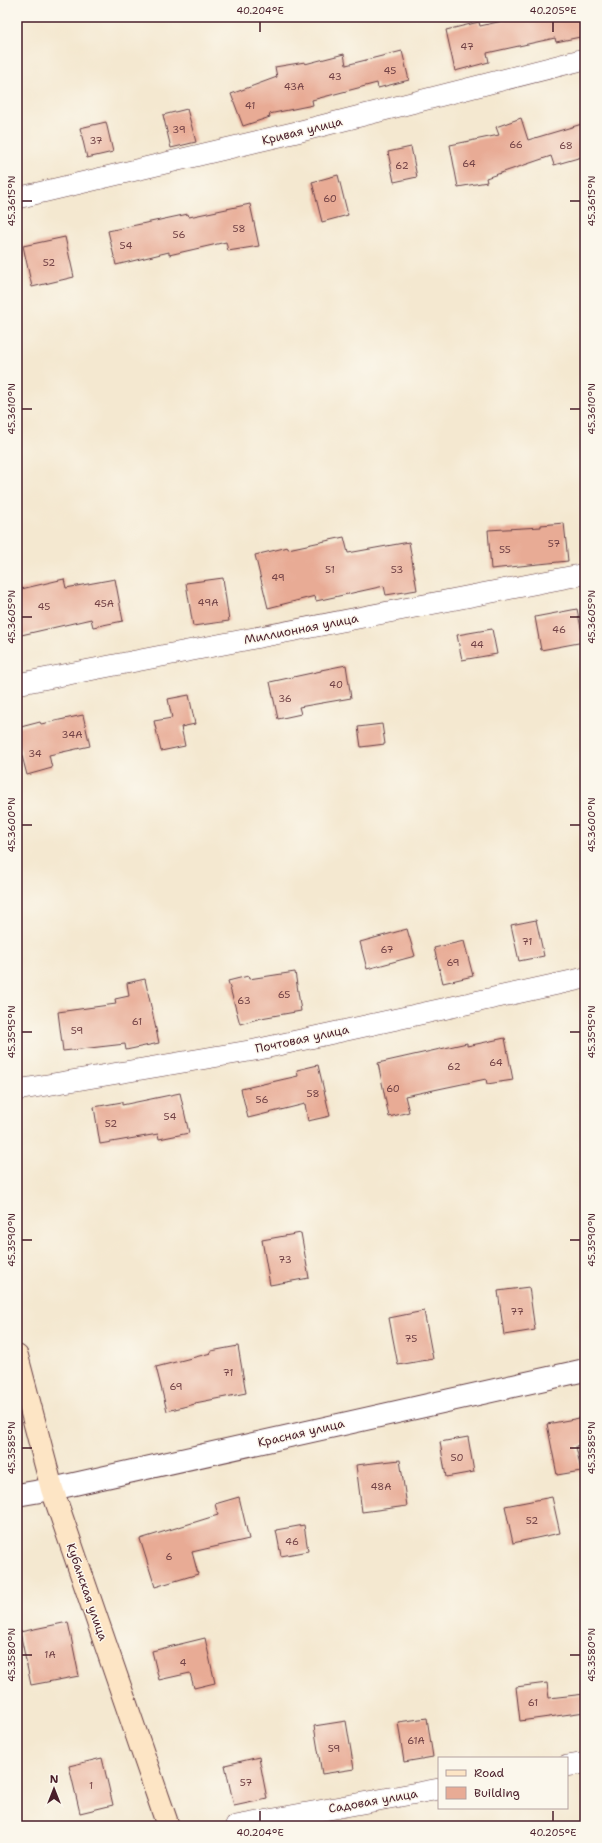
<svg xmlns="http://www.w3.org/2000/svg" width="602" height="1843" font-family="'Shantell Sans',sans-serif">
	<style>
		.building { fill: #e8ab95 }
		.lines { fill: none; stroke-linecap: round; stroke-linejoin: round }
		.minor-casing { stroke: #643d44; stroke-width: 22 }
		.tertiary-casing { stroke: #643d44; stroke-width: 24 }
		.secondary-casing { stroke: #643d44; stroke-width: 24 }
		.minor { stroke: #fff; stroke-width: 21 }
		.tertiary { stroke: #fff; stroke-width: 22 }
		.secondary { stroke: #fde5c5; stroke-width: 22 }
		.ticks { fill: none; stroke: #4a1f2b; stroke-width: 1.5 }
		.labels { text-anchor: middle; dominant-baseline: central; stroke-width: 3; stroke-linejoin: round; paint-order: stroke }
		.number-label { font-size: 10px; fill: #724246 }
		.street-label { font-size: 12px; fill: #4a1f2b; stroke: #fbf7ec }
		.neatline { fill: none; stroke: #4a1f2b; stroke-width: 1.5 }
		.ticks-label { font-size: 10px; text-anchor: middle; fill: #4a1f2b }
	</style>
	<rect width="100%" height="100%" fill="#fbf7ec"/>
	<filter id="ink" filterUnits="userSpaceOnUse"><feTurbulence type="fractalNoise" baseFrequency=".025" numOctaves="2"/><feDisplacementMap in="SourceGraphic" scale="8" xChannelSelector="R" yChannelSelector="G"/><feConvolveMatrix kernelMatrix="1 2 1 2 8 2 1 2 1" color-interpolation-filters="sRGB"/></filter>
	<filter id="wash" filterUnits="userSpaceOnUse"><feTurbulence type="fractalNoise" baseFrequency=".012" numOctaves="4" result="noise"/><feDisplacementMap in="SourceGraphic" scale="16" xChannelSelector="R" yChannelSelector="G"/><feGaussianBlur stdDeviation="0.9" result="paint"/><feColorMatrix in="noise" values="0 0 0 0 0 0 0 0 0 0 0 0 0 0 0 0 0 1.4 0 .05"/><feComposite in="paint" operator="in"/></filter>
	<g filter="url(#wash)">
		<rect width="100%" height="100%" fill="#f4e8d0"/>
		<g id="blocks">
			<path class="building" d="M520,17H585V36L556,42L555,38L487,53L489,62L455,71L446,30L479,22L480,26Z
				M402,51L409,80L378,88L377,83L312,100L313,105L269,114L270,117L243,126L231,94L277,77L275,67L305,62V64L344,54L346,65Z
				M187,109L196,142L171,148L163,115Z
				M521,118L528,140L582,124L585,135V156L554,165L551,156L486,178L487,182L458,187L450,145L499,135L496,127Z
				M106,122L113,152L87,158L80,128Z
				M411,147L417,177L394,182L388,152Z
				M338,175L348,215L322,222L312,182Z
				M250,204L259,246L228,251L226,242L169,255V252L116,265L108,231L188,214L189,217Z
				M65,237L74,277L32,287L23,246Z
				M564,523L568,561L491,569L488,530L541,527V525Z
				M344,537L348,553L409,542L417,590L386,595L384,586L316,601L315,596L268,608L255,555L288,547V549Z
				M223,578L229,621L193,626L186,583Z
				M64,579L66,588L115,579L123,621L93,627L91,619L17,636V590Z
				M577,609L584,642L541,650L535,617Z
				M492,629L497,654L462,660L457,635Z
				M346,665L351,698L299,707L301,714L278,719L270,682L321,671V670Z
				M189,695L195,724L181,727L185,746L161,751L154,721L172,718L168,699Z
				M83,715L90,746L49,755L52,768L27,775L17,737V728L40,722L41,724Z
				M382,724L385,744L361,747L358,727Z
				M536,920L544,956L519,961L511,925Z
				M407,929L415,956L367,969L360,942Z
				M464,941L473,976L443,983L434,948Z
				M295,972L301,1011L261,1018L240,1024L228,981L248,976L249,979Z
				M145,979L159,1043L126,1050L125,1044L63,1051L58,1012L116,1004L115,999L129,996L127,983Z
				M505,1038L513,1080L487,1084L486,1079L405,1096L409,1112L389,1117L378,1063L467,1043V1046Z
				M318,1065L330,1116L308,1121L305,1104L248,1118L241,1089L298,1076L297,1070Z
				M180,1093L189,1133L159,1139L158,1134L100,1144L94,1107L122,1102V1105Z
				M301,1233L309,1278L270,1285L262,1240Z
				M529,1287L535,1330L504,1335L498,1291Z
				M424,1311L433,1359L398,1365L389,1318Z
				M238,1346L246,1393L195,1403V1404L167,1411L156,1367L211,1353V1351Z
				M585,1417V1444L576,1446L581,1471L557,1475L547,1424Z
				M468,1437L474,1472L446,1477L440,1442Z
				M400,1460L407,1506L362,1512L356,1465Z
				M239,1497L249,1539L192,1552L198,1574L155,1587L140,1539L218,1515L215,1504Z
				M552,1497L560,1533L513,1543L505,1506Z
				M304,1525L308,1551L281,1556L276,1530Z
				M68,1622L79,1676L31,1685L20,1632Z
				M205,1638L215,1683L194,1688L190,1673L159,1680L152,1651Z
				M547,1683L549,1698L585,1694V1712L520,1721L516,1687Z
				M427,1718L433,1757L404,1762L398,1722Z
				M346,1721L354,1769L322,1774L314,1726Z
				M259,1757L267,1799L234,1806L225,1765Z
				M102,1758L113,1805L80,1813L69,1766Z"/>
		</g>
	</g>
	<g filter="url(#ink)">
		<use href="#blocks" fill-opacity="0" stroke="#643d44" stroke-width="1"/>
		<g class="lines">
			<g class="minor-casing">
				<path id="minor" d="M17,198L297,132L585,59
					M17,684L585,574
					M17,1090L255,1050L585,978
					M567,1766L585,1763
					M236,1826L439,1789"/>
			</g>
			<g class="tertiary-casing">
				<path id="tertiary" d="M17,1495L52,1489L585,1370"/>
			</g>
			<g class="secondary-casing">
				<path id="secondary" d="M17,1356L52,1489L168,1826"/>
			</g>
			<use href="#minor" class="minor"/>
			<use href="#tertiary" class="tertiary"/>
			<use href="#secondary" class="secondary"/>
		</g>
	</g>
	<path class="ticks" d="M260,22V32M553,22V32M22,201H32M570,201H580M22,409H32M570,409H580M22,617H32M570,617H580M22,825H32M570,825H580M22,1032H32M570,1032H580M22,1240H32M570,1240H580M22,1448H32M570,1448H580M22,1655H32M570,1655H580M260,1811V1821M553,1811V1821"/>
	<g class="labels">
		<g class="number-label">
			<text x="467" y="46">47</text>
			<text x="390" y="70">45</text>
			<text x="335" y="76">43</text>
			<text x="294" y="86">43А</text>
			<text x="250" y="105">41</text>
			<text x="179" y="129">39</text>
			<text x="96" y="140">37</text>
			<text x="516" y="144">66</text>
			<text x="566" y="145">68</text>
			<text x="469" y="163">64</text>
			<text x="402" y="165">62</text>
			<text x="330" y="198">60</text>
			<text x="239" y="228">58</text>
			<text x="179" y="234">56</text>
			<text x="126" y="245">54</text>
			<text x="49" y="262">52</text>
			<text x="554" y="543">57</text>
			<text x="505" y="549">55</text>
			<text x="330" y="569">51</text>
			<text x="397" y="569">53</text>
			<text x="278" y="577">49</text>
			<text x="208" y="602">49А</text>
			<text x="104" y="603">45А</text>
			<text x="44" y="606">45</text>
			<text x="559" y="629">46</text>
			<text x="477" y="644">44</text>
			<text x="336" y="684">40</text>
			<text x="285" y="698">36</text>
			<text x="72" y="734">34А</text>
			<text x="35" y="753">34</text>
			<text x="527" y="941">71</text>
			<text x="387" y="949">67</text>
			<text x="453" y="962">69</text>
			<text x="284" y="994">65</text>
			<text x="244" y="1000">63</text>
			<text x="137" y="1021">61</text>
			<text x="77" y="1030">59</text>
			<text x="496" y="1062">64</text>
			<text x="454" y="1066">62</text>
			<text x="393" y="1088">60</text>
			<text x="313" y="1093">58</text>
			<text x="262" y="1099">56</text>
			<text x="170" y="1116">54</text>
			<text x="111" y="1123">52</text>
			<text x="285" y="1259">73</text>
			<text x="517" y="1311">77</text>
			<text x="411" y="1338">75</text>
			<text x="228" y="1372">71</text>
			<text x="176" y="1386">69</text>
			<text x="457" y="1457">50</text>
			<text x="381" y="1486">48А</text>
			<text x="532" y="1520">52</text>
			<text x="292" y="1541">46</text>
			<text x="169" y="1556">6</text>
			<text x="50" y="1654">1А</text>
			<text x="183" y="1662">4</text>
			<text x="533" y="1702">61</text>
			<text x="416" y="1740">61А</text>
			<text x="334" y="1748">59</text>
			<text x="246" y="1782">57</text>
			<text x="91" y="1785">1</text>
		</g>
		<g class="street-label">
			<text transform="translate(302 131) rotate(-14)">Кривая улица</text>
			<text transform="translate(301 629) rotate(-11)">Миллионная улица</text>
			<text transform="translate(302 1039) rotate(-12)">Почтовая улица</text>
			<text transform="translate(301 1433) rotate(-13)">Красная улица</text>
			<text transform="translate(87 1592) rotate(71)">Кубанская улица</text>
			<text transform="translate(373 1801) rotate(-10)">Садовая улица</text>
		</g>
	</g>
	<rect width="602" height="1843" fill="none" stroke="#fbf7ec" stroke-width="44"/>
	<rect x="438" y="1757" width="130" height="52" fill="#fbf7ec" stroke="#b4a19f"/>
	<rect x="446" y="1770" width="20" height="6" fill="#fde5c5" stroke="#b4a19f"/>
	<text x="474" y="1777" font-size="12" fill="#4a1f2b">Road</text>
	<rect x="446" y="1787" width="20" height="12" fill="#e8ab95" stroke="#b4a19f"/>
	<text x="474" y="1797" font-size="12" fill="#4a1f2b">Building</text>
	<g transform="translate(54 1789)" stroke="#fbf7ec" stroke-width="3" paint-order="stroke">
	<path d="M0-3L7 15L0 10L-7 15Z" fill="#4a1f2b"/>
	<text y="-6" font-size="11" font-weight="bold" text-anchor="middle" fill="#4a1f2b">N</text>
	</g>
	<rect x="22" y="22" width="558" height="1799" class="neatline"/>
	<g class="ticks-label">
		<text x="260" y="14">40.204°E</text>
		<text x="553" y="14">40.205°E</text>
		<text transform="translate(11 201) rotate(-90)" y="4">45.3615°N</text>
		<text transform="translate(591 201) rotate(-90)" y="4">45.3615°N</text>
		<text transform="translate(11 409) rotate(-90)" y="4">45.3610°N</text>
		<text transform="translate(591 409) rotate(-90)" y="4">45.3610°N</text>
		<text transform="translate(11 617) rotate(-90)" y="4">45.3605°N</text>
		<text transform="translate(591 617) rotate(-90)" y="4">45.3605°N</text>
		<text transform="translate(11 825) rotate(-90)" y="4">45.3600°N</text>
		<text transform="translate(591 825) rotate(-90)" y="4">45.3600°N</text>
		<text transform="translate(11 1032) rotate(-90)" y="4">45.3595°N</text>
		<text transform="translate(591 1032) rotate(-90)" y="4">45.3595°N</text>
		<text transform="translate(11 1240) rotate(-90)" y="4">45.3590°N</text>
		<text transform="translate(591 1240) rotate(-90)" y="4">45.3590°N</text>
		<text transform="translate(11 1448) rotate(-90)" y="4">45.3585°N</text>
		<text transform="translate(591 1448) rotate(-90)" y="4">45.3585°N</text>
		<text transform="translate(11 1655) rotate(-90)" y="4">45.3580°N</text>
		<text transform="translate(591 1655) rotate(-90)" y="4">45.3580°N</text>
		<text x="260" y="1836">40.204°E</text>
		<text x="553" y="1836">40.205°E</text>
	</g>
</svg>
